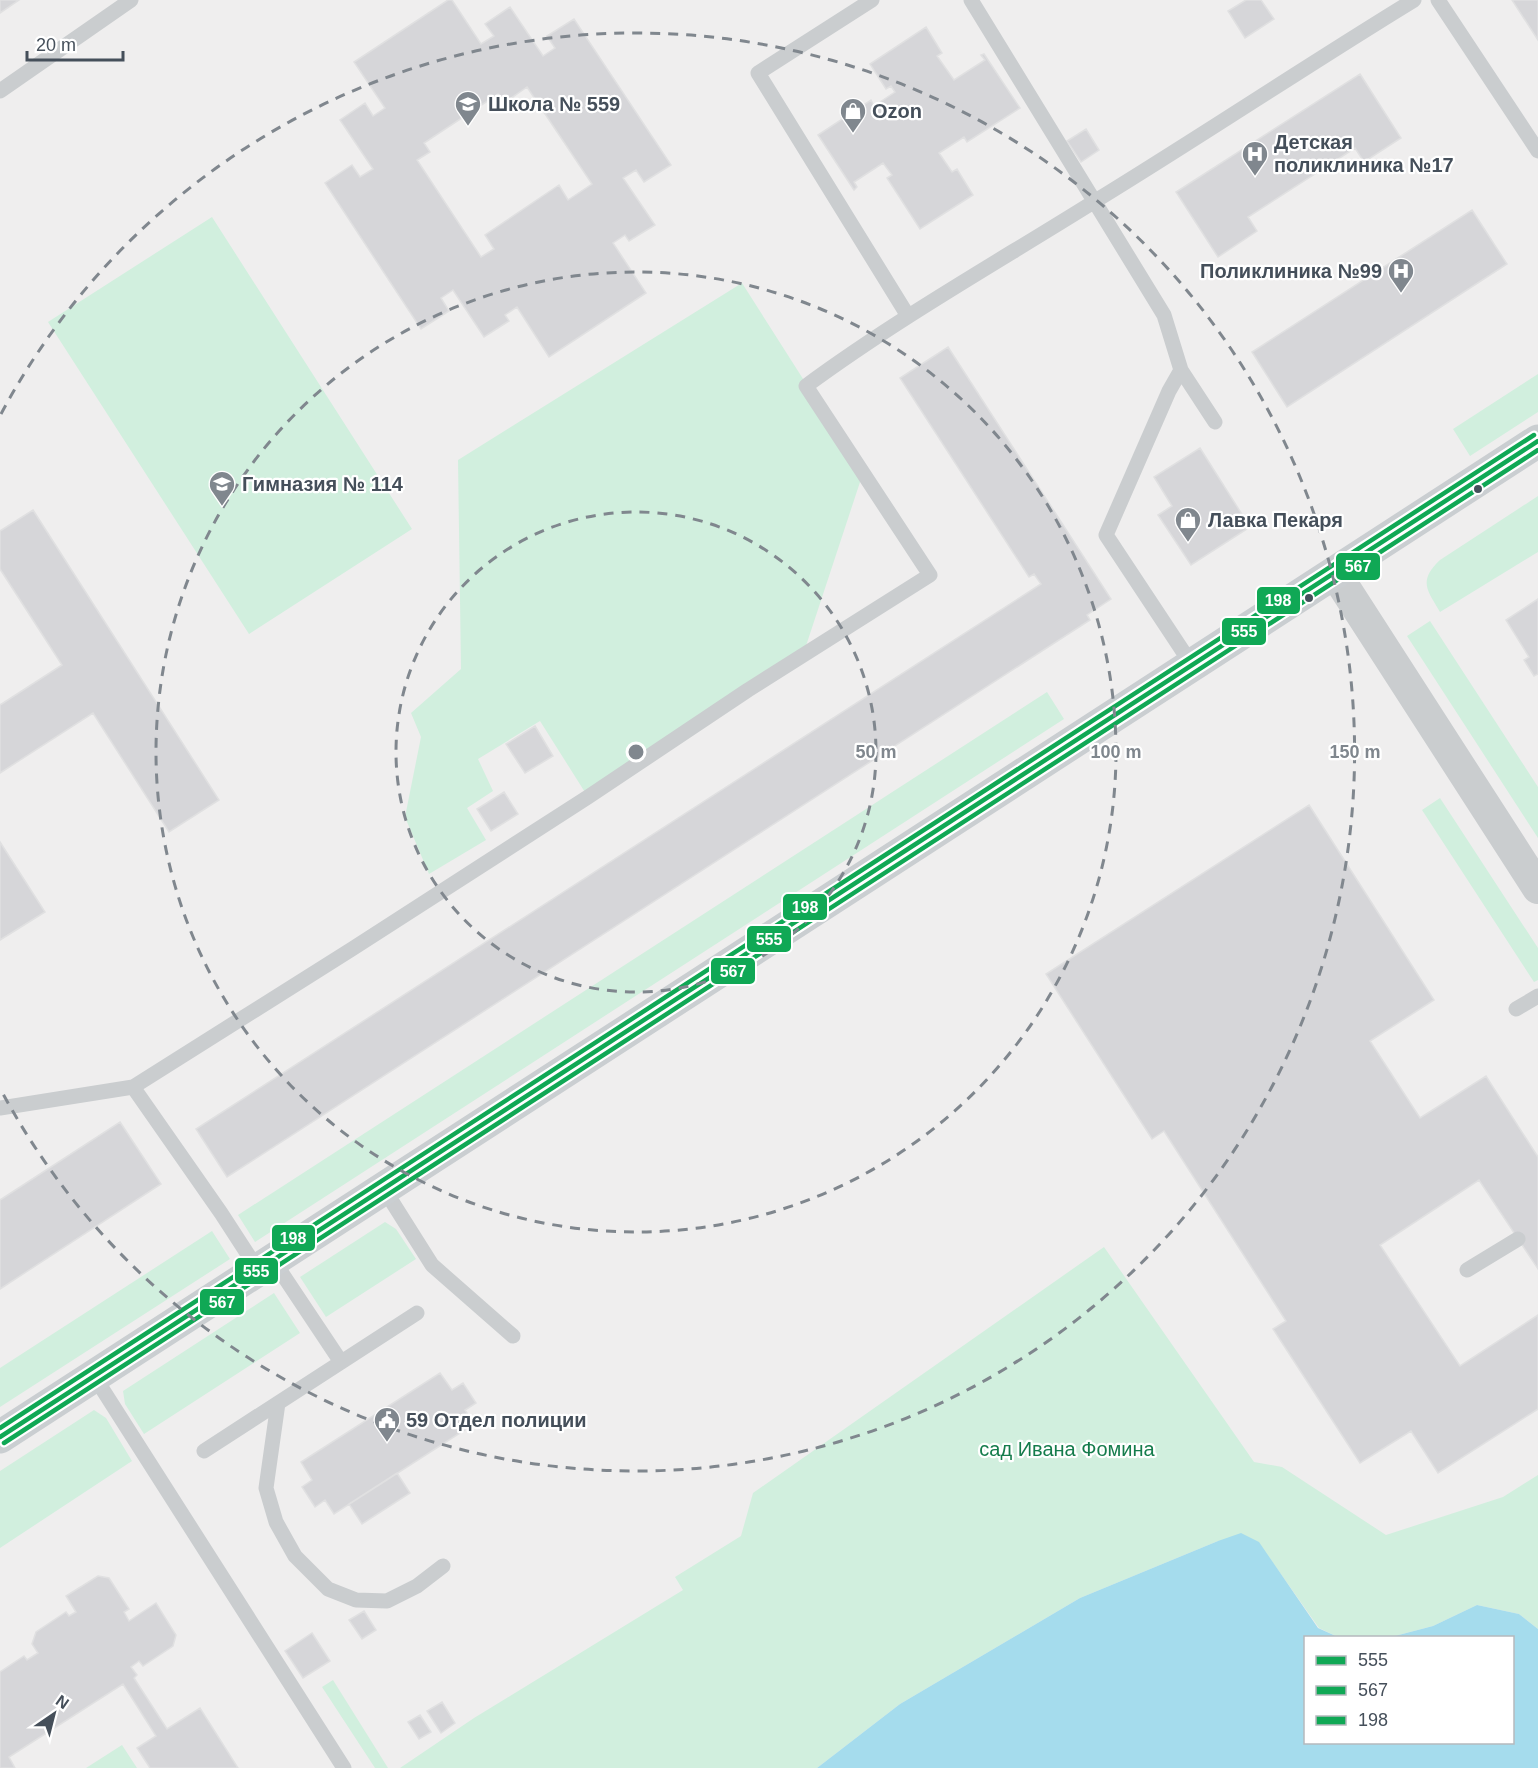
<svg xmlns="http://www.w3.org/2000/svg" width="1538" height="1768" font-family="Arial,sans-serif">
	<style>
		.green { fill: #d1efde }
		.water { fill: #a5dced }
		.building { fill: #d6d6d9; stroke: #e0e0e1; stroke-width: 1.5; fill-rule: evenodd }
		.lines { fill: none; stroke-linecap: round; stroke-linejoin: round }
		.lane { stroke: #cacdcf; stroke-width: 15 }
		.street { stroke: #cacdcf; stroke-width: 32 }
		.secondary { stroke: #caced1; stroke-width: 33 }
		.bus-1-casing { stroke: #fff; stroke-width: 9 }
		.bus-2-casing { stroke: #fff; stroke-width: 9 }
		.bus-3-casing { stroke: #fff; stroke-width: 9 }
		.bus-1 { stroke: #10a855; stroke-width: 4.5 }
		.bus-2 { stroke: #10a855; stroke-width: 4.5 }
		.bus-3 { stroke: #10a855; stroke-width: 4.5 }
		.ring { fill: none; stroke: #80878e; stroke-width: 3; stroke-dasharray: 10 8 }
		.bus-dot { fill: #454f5a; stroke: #fff; stroke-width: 2 }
		.labels { text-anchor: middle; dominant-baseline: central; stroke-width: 4.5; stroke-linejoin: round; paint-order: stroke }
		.poi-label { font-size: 20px; font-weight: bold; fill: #454f5a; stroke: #fff; text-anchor: start }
		.park-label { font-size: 20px; fill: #157c4c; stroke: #fff }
		.centre { fill: #80878e; stroke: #fff; stroke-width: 3 }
		.ring-label { font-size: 18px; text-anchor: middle; font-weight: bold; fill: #80878e; stroke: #fff; stroke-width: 4.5; stroke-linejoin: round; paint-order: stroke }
		.line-badge { stroke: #fff; stroke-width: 2 }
		.badge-label { font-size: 16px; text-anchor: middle; font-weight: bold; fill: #fff }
	</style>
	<rect width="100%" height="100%" fill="#efeeee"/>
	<path class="green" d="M212,217L412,529L249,634L48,322Z
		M742,283L863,473L802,658L588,797L540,721L478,759L493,791L467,808L486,840L429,874L405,817L421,737L411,713L461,669L458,460Z
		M1538,374V412L1470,456L1453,429Z
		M1538,496V552L1440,612C1427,590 1418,581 1440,560Z
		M1430,621L1538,787V838L1407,636Z
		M1047,692L1064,719L255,1242L238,1215Z
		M1440,798L1538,948V980L1534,982L1422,810Z
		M385,1222L396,1229L416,1259L326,1317L300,1277Z
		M212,1231L230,1259L0,1407V1368Z
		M1104,1247L1254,1462L1282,1467L1386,1535L1503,1497L1538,1475V1629L1519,1614L1477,1605L1433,1626L1391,1637H1338L1319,1628L1271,1560L1218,1541L1080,1598L900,1704L817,1768H400L474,1718L683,1590L675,1577L741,1536L753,1493Z
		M274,1293L300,1333L144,1434L125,1404L123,1391Z
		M94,1410L106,1418L132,1461L0,1548V1471Z
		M333,1680L388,1768H375L322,1687Z
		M122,1745L137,1768H86Z"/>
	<path class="water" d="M1241,1533L1259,1542L1318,1628L1338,1637L1306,1638V1742H1512V1638L1391,1637L1433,1626L1477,1605L1519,1614L1538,1629V1768H817L900,1704L1080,1598L1218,1541Z"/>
	<path class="building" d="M0,0H19L0,13Z
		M448,0H452L481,44L494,36L485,24L510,7L543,56L555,48L547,36L574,19L671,165L644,182L636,170L623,178L655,225L629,241L625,235L613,243L646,293L549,357L517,307L505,315L509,321L484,337L453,290L441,298L449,311L421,329L325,183L352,165L360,177L373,169L340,120L365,103L373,116L385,108L354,62ZM527,87L592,184L568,200L559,185L485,235L494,249L481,257L417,160L430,152L424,143L498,94L504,103Z
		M1246,0H1261L1274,19L1245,38L1228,11Z
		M1512,0H1538V40Z
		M926,27L942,53L937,56L954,80L985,60L981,55L984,54L1020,108L967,142L964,137L939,153L952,172L957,169L973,195L920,229L887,178L892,175L883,163L854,182L857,187L854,190L818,135L871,100L874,106L895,92L891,86L886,89L870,64Z
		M1360,74L1401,138L1364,162L1355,148L1248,217L1257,231L1218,257L1176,192Z
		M1086,129L1099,150L1081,162L1067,141Z
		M1472,210L1507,264L1287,407L1252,352Z
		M948,347L1111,599L1087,615L1090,620L227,1177L196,1129L1041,584L1034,574L1029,577L900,378Z
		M1200,448L1250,527L1191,565L1158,515L1172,506L1154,477Z
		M33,510L219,800L169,832L93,713L0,773V705L62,665L0,569V531Z
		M1538,599V674L1534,676L1524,660L1529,657L1506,620Z
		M535,726L553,756L525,773L506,744Z
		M504,792L518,814L491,831L477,809Z
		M1309,805L1434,1000L1370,1041L1420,1118L1486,1076L1538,1157V1269L1479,1180L1380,1245L1460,1366L1538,1315V1409L1438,1473L1411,1431L1360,1463L1273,1329L1286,1321L1164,1131L1152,1139L1046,974Z
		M0,842L45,912L0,940Z
		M120,1122L161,1184L0,1289V1200Z
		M440,1373L452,1390L463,1383L476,1403L465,1410L474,1424L334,1514L325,1500L315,1507L302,1487L312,1480L301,1462Z
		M397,1473L410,1493L362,1524L349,1504Z
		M98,1576L109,1578L129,1609L124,1612L129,1621L156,1603L176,1635L173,1646L143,1666L139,1661L131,1667L137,1675L134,1678L167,1729L200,1708L238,1768H150L137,1748L156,1736L123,1684L9,1757L15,1768H0V1672L24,1656L27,1660L38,1653L32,1644L36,1632L66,1612L69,1616L76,1612L66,1596Z
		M364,1611L376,1630L362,1639L349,1620Z
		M312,1633L330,1661L303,1678L285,1651Z
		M442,1702L455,1723L441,1733L427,1711Z
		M420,1715L431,1732L419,1739L408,1722Z"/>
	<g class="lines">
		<path class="lane" d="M872,0L758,73L908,316
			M971,0L1164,315L1181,370L1215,422
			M1438,0L1538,151
			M0,91L131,0
			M1181,370L1169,391L1106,535L1192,665
			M1516,1009L1538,996
			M133,1087L221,1213L258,1270
			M0,1108L133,1087L352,949L588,797L748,690L930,575L806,386C897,319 996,263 1092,203C1200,137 1306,66 1414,0
			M384,1189L432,1265L513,1336
			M273,1260L341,1362
			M1467,1270L1518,1239
			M94,1376L344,1768
			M278,1403L266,1488L276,1522L295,1556L328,1589L356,1600L387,1601L417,1586L443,1566
			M204,1451L417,1313"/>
		<path class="street" d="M1335,573L1538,888"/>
		<path class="secondary" d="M0,1437L1538,441"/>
		<g class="bus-1-casing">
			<path id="bus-1" d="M0,1437L1538,441"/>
		</g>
		<g class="bus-2-casing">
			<path id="bus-2" d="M4,1443L1538,450"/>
		</g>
		<g class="bus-3-casing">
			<path id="bus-3" d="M0,1428L1534,435"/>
		</g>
		<use href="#bus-1" class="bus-1"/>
		<use href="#bus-2" class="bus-2"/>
		<use href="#bus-3" class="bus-3"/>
	</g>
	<g class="ring">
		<circle cx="636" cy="752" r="240"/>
		<circle cx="636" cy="752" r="480"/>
		<path d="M1 414A719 719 0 1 1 1 1090"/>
	</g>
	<defs>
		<g id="school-pin" transform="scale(1.35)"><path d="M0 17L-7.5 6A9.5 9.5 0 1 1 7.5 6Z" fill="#80878e" stroke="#fff"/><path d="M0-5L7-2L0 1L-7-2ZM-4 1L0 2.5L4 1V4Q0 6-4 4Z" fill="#fff"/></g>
		<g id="shop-pin" transform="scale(1.35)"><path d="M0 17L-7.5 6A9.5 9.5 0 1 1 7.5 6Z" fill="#80878e" stroke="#fff"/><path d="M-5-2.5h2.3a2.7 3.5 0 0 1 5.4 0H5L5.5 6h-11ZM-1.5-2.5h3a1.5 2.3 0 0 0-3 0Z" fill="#fff"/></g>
		<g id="hospital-pin" transform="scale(1.35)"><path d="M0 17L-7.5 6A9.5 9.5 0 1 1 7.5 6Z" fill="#80878e" stroke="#fff"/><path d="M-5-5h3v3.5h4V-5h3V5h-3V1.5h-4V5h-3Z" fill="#fff"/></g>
		<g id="civic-pin" transform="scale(1.35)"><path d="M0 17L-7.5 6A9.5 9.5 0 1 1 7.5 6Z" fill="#80878e" stroke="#fff"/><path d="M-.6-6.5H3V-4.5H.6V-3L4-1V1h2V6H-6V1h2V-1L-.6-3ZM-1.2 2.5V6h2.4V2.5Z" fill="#fff"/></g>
	</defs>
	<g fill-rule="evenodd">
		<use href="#school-pin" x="468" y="104"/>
		<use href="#shop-pin" x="853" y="111"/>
		<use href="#hospital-pin" x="1255" y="154"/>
		<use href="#hospital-pin" x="1401" y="271"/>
		<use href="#school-pin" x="222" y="484"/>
		<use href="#shop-pin" x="1188" y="520"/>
		<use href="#civic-pin" x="387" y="1420"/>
	</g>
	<g class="bus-dot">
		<circle cx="1478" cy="489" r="5"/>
		<circle cx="1309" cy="598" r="5"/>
	</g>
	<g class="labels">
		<g class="poi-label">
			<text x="488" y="104">Школа № 559</text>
			<text x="872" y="111">Ozon</text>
			<text x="1274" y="142">Детская<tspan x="1274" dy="23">поликлиника №17</tspan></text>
			<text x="1382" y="271" text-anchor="end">Поликлиника №99</text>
			<text x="242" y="484">Гимназия № 114</text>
			<text x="1208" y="520">Лавка Пекаря</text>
			<text x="406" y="1420">59 Отдел полиции</text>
		</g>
		<g class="park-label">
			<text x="1067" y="1449">сад Ивана Фомина</text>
		</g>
	</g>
	<circle cx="636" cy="752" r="9" class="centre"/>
	<g class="ring-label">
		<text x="876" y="758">50 m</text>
		<text x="1116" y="758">100 m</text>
		<text x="1355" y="758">150 m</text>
	</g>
	<g class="line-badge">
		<rect x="1335" y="552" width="46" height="29" rx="6" fill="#10a855"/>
		<rect x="1256" y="586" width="45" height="29" rx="6" fill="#10a855"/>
		<rect x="1221" y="617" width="46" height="29" rx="6" fill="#10a855"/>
		<rect x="782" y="893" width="46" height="28" rx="6" fill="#10a855"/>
		<rect x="746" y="925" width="46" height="28" rx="6" fill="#10a855"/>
		<rect x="710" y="957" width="46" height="28" rx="6" fill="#10a855"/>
		<rect x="271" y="1224" width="45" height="28" rx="6" fill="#10a855"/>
		<rect x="234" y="1257" width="45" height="28" rx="6" fill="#10a855"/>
		<rect x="199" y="1288" width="46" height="28" rx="6" fill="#10a855"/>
	</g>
	<g class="badge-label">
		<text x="1358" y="572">567</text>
		<text x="1278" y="606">198</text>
		<text x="1244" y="637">555</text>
		<text x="805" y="913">198</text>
		<text x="769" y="945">555</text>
		<text x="733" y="977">567</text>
		<text x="293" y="1244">198</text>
		<text x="256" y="1277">555</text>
		<text x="222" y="1308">567</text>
	</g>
	<rect x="1304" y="1636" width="210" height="108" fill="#ffffff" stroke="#b5b9bd" stroke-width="1.5"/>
	<rect x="1316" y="1656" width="30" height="9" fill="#10a855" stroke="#b5b9bd" stroke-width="1.5"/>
	<text x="1358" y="1666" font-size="18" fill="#454f5a">555</text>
	<rect x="1316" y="1686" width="30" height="9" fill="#10a855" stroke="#b5b9bd" stroke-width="1.5"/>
	<text x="1358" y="1696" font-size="18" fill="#454f5a">567</text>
	<rect x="1316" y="1716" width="30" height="9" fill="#10a855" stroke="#b5b9bd" stroke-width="1.5"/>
	<text x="1358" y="1726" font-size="18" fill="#454f5a">198</text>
	<g transform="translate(54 1714) rotate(35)" stroke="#ffffff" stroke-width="4.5" paint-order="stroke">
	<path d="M0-4.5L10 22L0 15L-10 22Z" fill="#454f5a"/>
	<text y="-9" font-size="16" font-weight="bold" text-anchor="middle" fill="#454f5a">N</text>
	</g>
	<path d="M27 51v9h96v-9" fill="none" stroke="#454f5a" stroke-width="3"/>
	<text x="36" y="51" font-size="18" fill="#454f5a" stroke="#ffffff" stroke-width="4.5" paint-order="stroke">20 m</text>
</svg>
